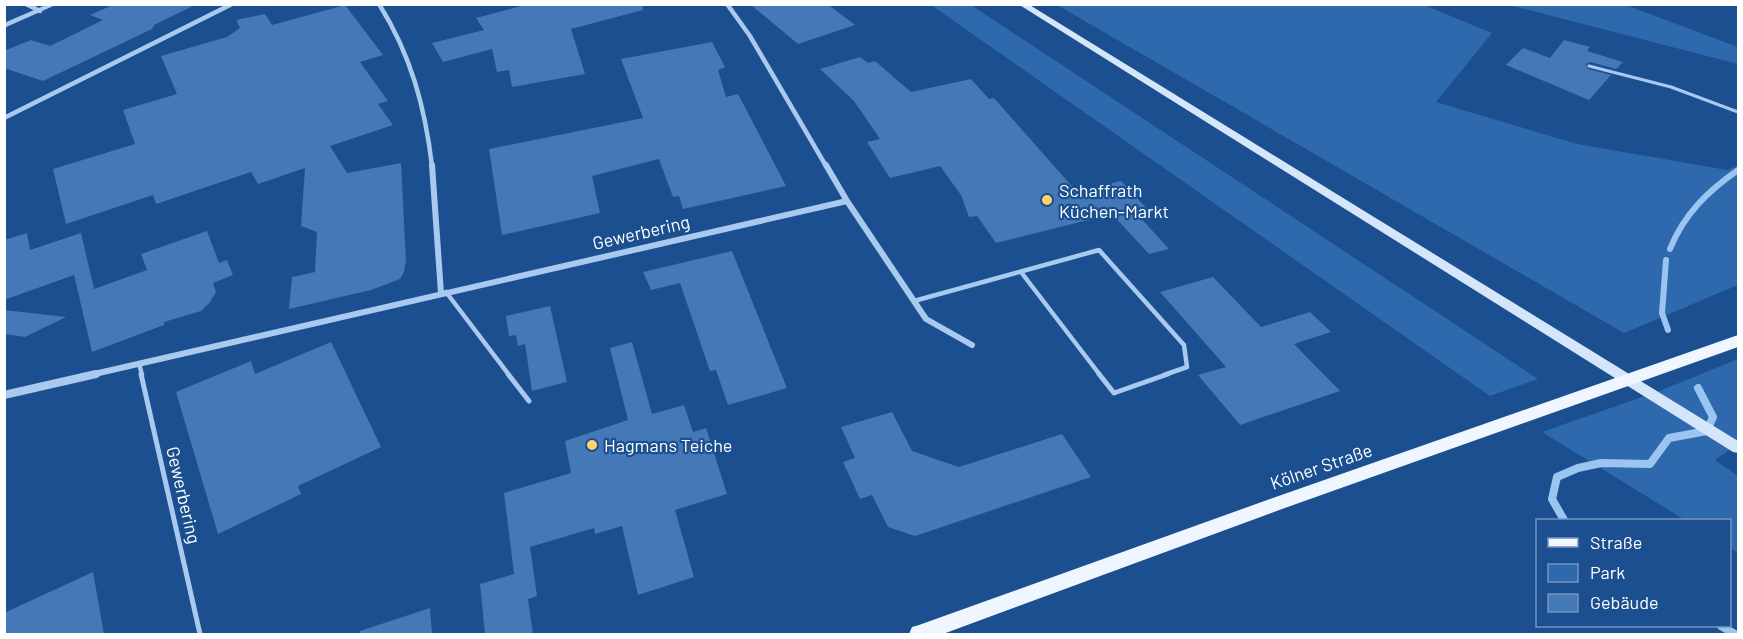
<svg xmlns="http://www.w3.org/2000/svg" width="1743" height="639" font-family="Barlow,sans-serif">
	<style>
		.green { fill: #2e69ad }
		.lines { fill: none; stroke-linecap: round; stroke-linejoin: round }
		.stream-far1 { stroke: #9cc4f0; stroke-width: 6 }
		.stream { stroke: #9cc4f0; stroke-width: 8 }
		.building { fill: #4478b7 }
		.service-far2 { stroke: #a9c9ee; stroke-width: 3 }
		.service-far1 { stroke: #a9c9ee; stroke-width: 4.5 }
		.service { stroke: #a9c9ee; stroke-width: 5 }
		.minor-far2 { stroke: #a9c9ee; stroke-width: 4.5 }
		.minor-far1 { stroke: #a9c9ee; stroke-width: 6 }
		.minor { stroke: #a9c9ee; stroke-width: 8 }
		.tertiary { fill: #a9c9ee; fill-rule: evenodd }
		.secondary { fill: #d6e6fa; fill-rule: evenodd }
		.primary { fill: #f0f6ff; fill-rule: evenodd }
		.poi-dot { fill: #ffd166; stroke: #1b4f8f; stroke-width: 2 }
		.labels { text-anchor: middle; dominant-baseline: central; stroke-width: 4.5; stroke-linejoin: round; paint-order: stroke }
		.poi-label { font-size: 18px; fill: #fff; stroke: #1b4f8f; text-anchor: start }
		.street-label { font-size: 18px; fill: #fff; stroke: #1b4f8f }
	</style>
	<rect width="100%" height="100%" fill="#1b4f8f"/>
	<path class="green" d="M931,5H971L1538,379L1490,396Z
		M1057,5H1424L1492,33L1436,102L1577,144L1727,170L1738,166V285L1624,333Z
		M1509,5H1626L1738,47V64Z
		M1738,359V444L1715,460L1738,476V553L1730,548V520H1685L1542,432L1662,390Z"/>
	<g class="lines">
		<path class="stream-far1" d="M1670,249C1684,214 1708,191 1738,170
			M1666,260L1662,313L1668,330"/>
		<path class="stream" d="M1564,520L1552,499L1557,477L1578,468L1601,463L1650,464L1669,438L1707,431L1713,417L1698,388
			M1721,626L1735,634"/>
	</g>
	<path class="building" d="M115,4H197L154,25L152,29L43,81L4,68V51L31,40L50,46L103,20L90,15Z
		M529,4H642L643,10L571,29L585,74L512,87L509,70L497,72L492,49L443,62L432,43L484,30L476,18Z
		M750,4H827L855,25L798,44Z
		M345,5L383,55L360,62L388,101L378,104L393,125L330,146L347,173L401,163L406,261L404,272L400,279L371,290L289,309L292,277L315,272L317,232L301,226L305,168L258,184L251,172L156,204L153,195L66,224L53,169L135,144L123,110L177,94L161,56L227,37L240,28L236,20L265,14L272,25Z
		M1564,40L1590,47L1587,51L1623,62L1616,69L1590,62L1586,64L1588,69L1611,75L1589,100L1506,65L1523,48L1550,58Z
		M712,42L725,67L718,70L726,97L738,94L786,186L683,209L679,196L673,197L659,159L592,176L600,213L502,235L489,149L643,118L621,59Z
		M860,57L868,63L875,61L911,92L971,79L989,99L994,98L1077,192L1121,181L1151,213L1139,216L1169,249L1149,254L1112,214L996,243L977,216L969,217L961,195L940,166L890,178L867,142L880,139L854,101L820,69Z
		M207,231L219,263L227,260L233,275L213,283L216,292L210,302L201,311L164,322V325L92,352L74,275L4,300V240L27,233L30,250L81,233L94,289L147,270L141,254Z
		M732,251L787,388L728,405L716,370L710,371L680,283L651,290L643,272Z
		M1213,277L1261,327L1310,312L1331,332L1294,344L1340,391L1240,425L1198,375L1226,367L1160,292Z
		M550,306L567,382L532,391L525,344L518,346L516,335L509,336L506,316Z
		M4,310L66,317L25,337L4,334Z
		M331,342L381,447L298,486L301,494L218,534L176,392L251,361L255,374Z
		M632,342L652,414L684,405L693,432L706,428L727,494L675,510L694,577L638,595L622,526L595,534L594,528L530,547L537,596L528,599L533,634H485L480,584L514,574L504,493L571,473L565,441L628,420L610,348Z
		M892,412L912,451L959,467L1062,434L1091,477L915,536L888,527L872,495L860,499L843,462L855,458L841,427Z
		M93,572L104,634H4V613Z
		M430,608L432,634H360V631Z"/>
	<g class="lines">
		<path class="service-far2" d="M1589,66L1671,87L1738,112"/>
		<path class="service-far1" d="M1021,272L1100,375
			M446,292L509,375
			M914,301L1099,250L1184,345L1187,367L1164,375
			M139,363L142,375"/>
		<path class="service" d="M141,374L200,634
			M508,374L529,401
			M1099,374L1114,393L1168,374"/>
		<path class="minor-far2" d="M26,4L40,11
			M379,4C411,55 425,107 432,166
			M727,4L750,36L826,166
			M4,118L232,4"/>
		<path class="minor-far1" d="M432,165L441,293
			M847,201L926,319L972,345
			M90,375L847,201L826,165"/>
		<path class="minor" d="M4,395L96,374"/>
		<path class="tertiary" d="M48,4H58L4,28V23Z"/>
		<path class="secondary" d="M1018,4H1028L1738,441V453L1733,452Z"/>
		<path class="primary" d="M1738,335V347L1282,509L943,634H909L912,627L919,625L1270,499Z"/>
	</g>
	<g class="poi-dot">
		<circle cx="1047" cy="200" r="6"/>
		<circle cx="592" cy="445" r="6"/>
	</g>
	<g class="labels">
		<g class="poi-label">
			<text x="1059" y="190">Schaffrath<tspan x="1059" dy="21">Küchen-Markt</tspan></text>
			<text x="604" y="445">Hagmans Teiche</text>
		</g>
		<g class="street-label">
			<text transform="translate(641 232) rotate(-13)">Gewerbering</text>
			<text transform="translate(1321 466) rotate(-19)">Kölner Straße</text>
			<text transform="translate(184 495) rotate(77)">Gewerbering</text>
		</g>
	</g>
	<rect width="1743" height="639" fill="none" stroke="#ffffff" stroke-width="12"/>
	<rect x="1536" y="519" width="195" height="108" fill="#1b4f8f" stroke="#7695bc" stroke-width="1.5"/>
	<rect x="1548" y="538" width="30" height="9" fill="#f0f6ff" stroke="#7695bc" stroke-width="1.5"/>
	<text x="1590" y="549" font-size="18" fill="#ffffff">Straße</text>
	<rect x="1548" y="564" width="30" height="18" fill="#2e69ad" stroke="#7695bc" stroke-width="1.5"/>
	<text x="1590" y="579" font-size="18" fill="#ffffff">Park</text>
	<rect x="1548" y="594" width="30" height="18" fill="#4478b7" stroke="#7695bc" stroke-width="1.5"/>
	<text x="1590" y="609" font-size="18" fill="#ffffff">Gebäude</text>
</svg>
